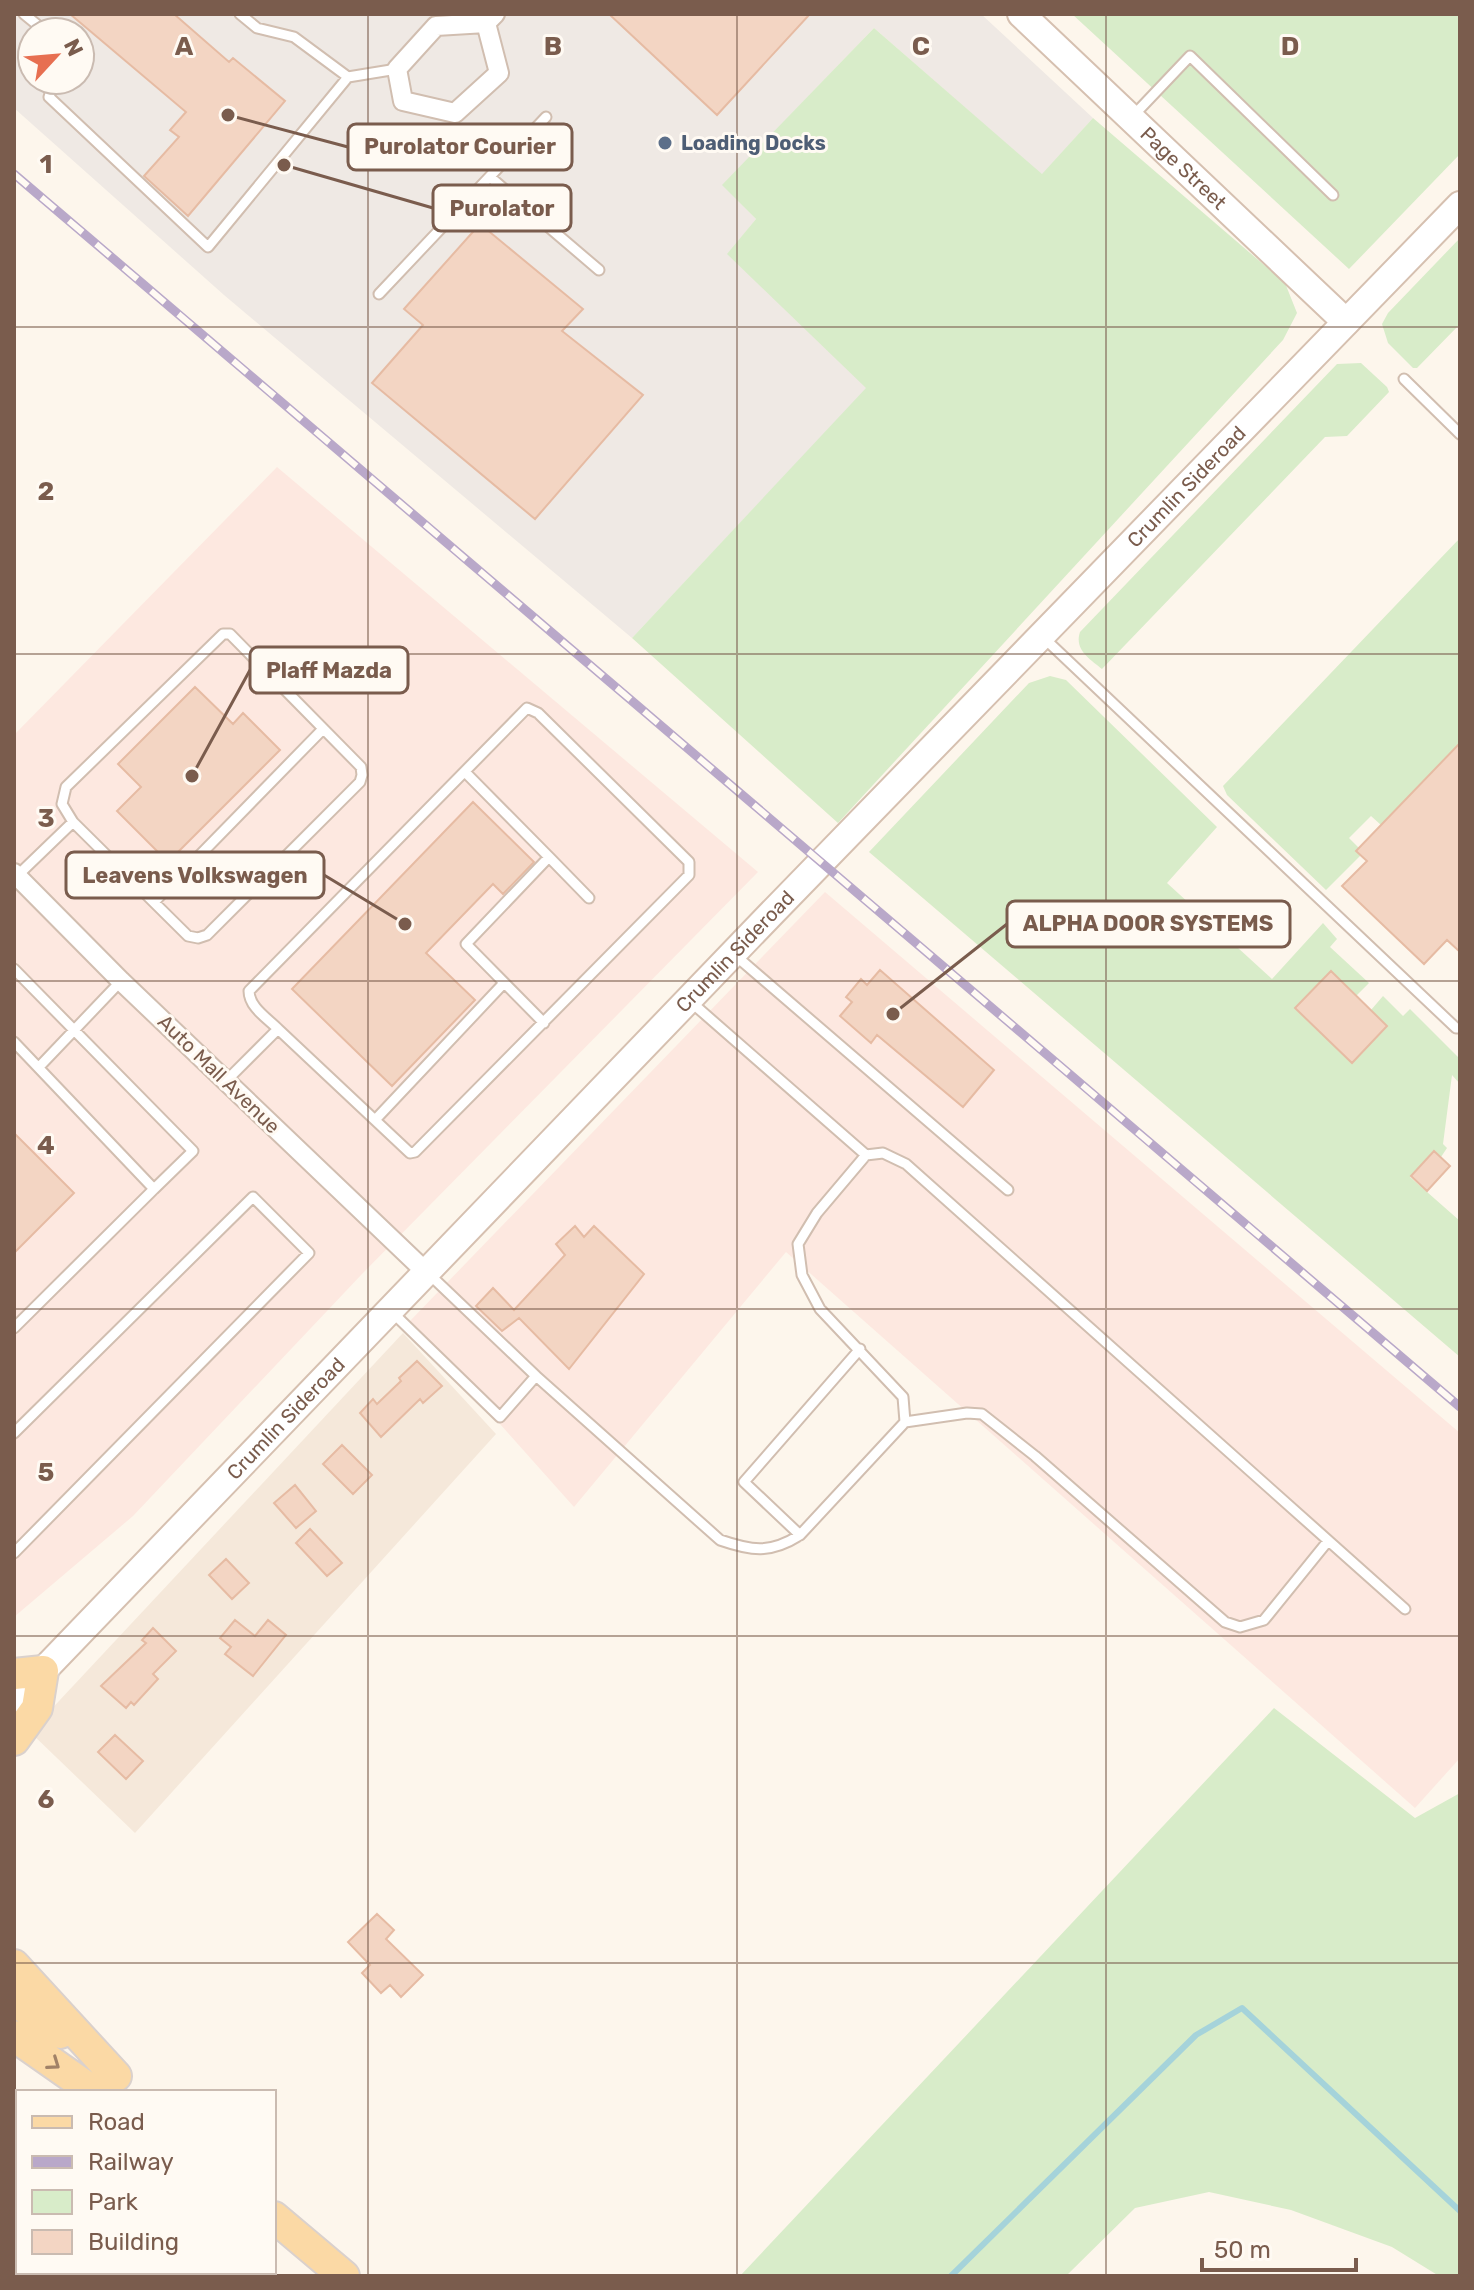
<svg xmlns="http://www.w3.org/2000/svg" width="1474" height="2290" font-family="Rubik,sans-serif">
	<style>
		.residential { fill: #f5e8da }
		.commercial { fill: #fde8e0 }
		.industrial { fill: #efe9e4; fill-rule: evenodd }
		.green { fill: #d8ecc9 }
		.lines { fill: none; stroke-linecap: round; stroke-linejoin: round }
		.stream { stroke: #a5d3da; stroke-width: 6 }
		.building { fill: #f3d5c3; stroke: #e6bba3; stroke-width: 2 }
		.lane-casing { stroke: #d1beb0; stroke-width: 13 }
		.street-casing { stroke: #d1beb0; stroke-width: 22 }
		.secondary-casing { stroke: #d6c0b0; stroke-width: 30 }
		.primary-casing { stroke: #dad1cd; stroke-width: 34 }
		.lane { stroke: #fff; stroke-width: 9 }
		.street { stroke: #fff; stroke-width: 18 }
		.secondary { stroke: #fff; stroke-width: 26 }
		.primary { stroke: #fbd9a5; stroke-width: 30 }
		.rail-casing { stroke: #b9a8c9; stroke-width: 9 }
		.rail { stroke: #fffaf3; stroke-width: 6; stroke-dasharray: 18; stroke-linecap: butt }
		.oneway { stroke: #a18267 }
		.grid { fill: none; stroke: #7a5c4d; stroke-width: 2; stroke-opacity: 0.55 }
		.service-dot { fill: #5c6f8a; stroke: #fffaf3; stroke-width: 3 }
		.labels { text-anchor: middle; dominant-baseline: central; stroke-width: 6; stroke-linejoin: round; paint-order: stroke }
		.service-label { font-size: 20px; font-weight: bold; fill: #4e5e75; stroke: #fffaf3; text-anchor: start }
		.street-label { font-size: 20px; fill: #7a5c4d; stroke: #fffaf3 }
		.grid-label { font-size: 26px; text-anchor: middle; font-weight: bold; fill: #7a5c4d; stroke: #fffaf3; stroke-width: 6; stroke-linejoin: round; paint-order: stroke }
		.leader { fill: none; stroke: #7a5c4d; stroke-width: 3 }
		.callout-dot { fill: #7a5c4d; stroke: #fffaf3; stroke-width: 3 }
		.callout { fill: #fffaf3; stroke: #7a5c4d; stroke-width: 3 }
		.callout-label { font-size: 22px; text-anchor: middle; font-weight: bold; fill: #7a5c4d }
	</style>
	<rect width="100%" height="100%" fill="#fdf6ec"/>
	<path class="residential" d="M403,1333L496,1434L135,1833L30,1732Z"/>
	<path class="commercial" d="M277,467L758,872L362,1274L133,1516L14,1617V735Z
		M825,892L1460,1433V1758L1415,1808L786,1252L574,1507L409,1322Z"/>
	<path class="industrial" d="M14,14H981L1093,118L1042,175L874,28L723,185L756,219L728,254L867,388L632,638L224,295L14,108ZM32,32H80V80H32Z"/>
	<path class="green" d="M1072,14H1460V154L1349,269Z
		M874,28L1042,174L1093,118L1285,283L1297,313L1283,340L838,823L632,638L866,388L727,254L756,219L722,185Z
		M1460,238V324L1417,368H1413L1388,343L1382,324L1388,313Z
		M1361,363L1387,387L1389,392L1347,436L1325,437L1102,669C1090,659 1074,650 1080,632L1337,364Z
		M1460,538V743L1381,825L1371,816L1349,838L1359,848L1357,852L1361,855L1326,890L1227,795L1223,786Z
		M1050,676L1066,680L1217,827L1167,883L1272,979L1323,923L1337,939L1330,947L1369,983L1356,996L1296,1008L1351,1062L1371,1010L1383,996L1403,1016L1410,1009L1460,1059V1084L1452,1075L1443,1144L1447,1148L1441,1157L1433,1151L1410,1177L1460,1221V1357L869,852L1029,683Z
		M1274,1708L1415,1818L1460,1793V2276H1439L1392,2247L1291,2210L1209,2192L1135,2208L1066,2276H740Z"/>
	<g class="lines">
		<path class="stream" d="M951,2276L1196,2035L1242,2008L1460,2211"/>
	</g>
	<path class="building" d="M70,14H174L229,62L233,58L285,101L188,216L144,176L179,137L170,130L186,112Z
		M609,14H810L717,115Z
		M480,224L583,309L562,331L643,395L535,519L372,383L423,325L404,309Z
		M195,687L233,724L243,713L280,750L168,862L117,811L141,787L118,764Z
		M1460,743V952L1447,940L1424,964L1342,886L1367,861L1356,851Z
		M473,802L534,862L503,894L493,884L426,953L475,1000L392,1086L292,989Z
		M880,970L994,1070L963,1107L877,1035L871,1043L840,1016L852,1002L846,997L861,979L867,985Z
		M1331,971L1387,1026L1352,1063L1295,1008Z
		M14,1133L74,1193L14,1253Z
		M1434,1151L1450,1166L1427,1191L1411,1176Z
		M575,1226L584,1237L594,1226L644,1274L569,1369L519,1318L502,1331L476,1306L493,1288L514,1310L565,1255L556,1244Z
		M417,1361L442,1386L423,1403L420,1399L381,1437L360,1413L373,1399L377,1404L401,1381L399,1378Z
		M342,1445L372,1475L353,1494L323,1464Z
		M295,1485L316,1511L296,1528L274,1503Z
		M310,1529L342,1563L327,1576L296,1543Z
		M226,1559L249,1583L232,1599L209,1575Z
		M235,1620L255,1636L268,1620L286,1635L253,1676L225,1654L231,1647L220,1638Z
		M153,1628L176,1651L153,1674L158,1679L134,1705L131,1702L126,1708L101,1686L146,1643L142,1640Z
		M115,1735L143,1761L126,1779L98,1752Z
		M377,1914L394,1930L386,1939L423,1975L401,1997L390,1985L381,1993L362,1973L370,1965L348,1942Z"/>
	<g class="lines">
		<g class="lane-casing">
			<path id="lane" d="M24,14L46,32
				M240,14L257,28L294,37L348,77
				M54,80L49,97L208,247L348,77L397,69
				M1133,116L1190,56L1333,195
				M490,177L599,270
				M379,294L546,117
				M1404,379L1460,434
				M1044,638L1456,1028H1460
				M465,772L549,857L466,944L544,1023
				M549,857L589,898
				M17,876L73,822L62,804L66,787L223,634H230L361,767L362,775L360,782L207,935L198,938L188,936L73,822
				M154,902L323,729
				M736,956L1008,1190
				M14,969L193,1151L154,1189
				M14,1042L154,1189L14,1328
				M39,1067L121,981
				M226,1081L278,1029C267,1018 249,1007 249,991L527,708L538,713L689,862V875L415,1152L410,1153L278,1029
				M375,1120L504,983
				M866,1155L883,1153L906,1164L1405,1609
				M392,1312L500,1417L536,1376L429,1274
				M536,1376L720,1540C752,1551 770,1554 800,1535L905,1422L903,1397L820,1309L802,1275L798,1244L817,1213L866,1155L691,1002
				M905,1422L967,1413L982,1414L1035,1456L1225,1622L1240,1627L1264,1620L1328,1541
				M14,1433L253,1197L309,1253L14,1553
				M800,1535L744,1482L860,1349
				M228,2272L233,2276
				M185,2276L188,2272"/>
		</g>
		<g class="street-casing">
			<path id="street" d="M486,23L499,73L455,113L403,101L397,69L436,26L486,23L495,14
				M14,873L121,981L426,1272"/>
		</g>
		<g class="secondary-casing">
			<g id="secondary">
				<path id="s1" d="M1021,14L1346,322"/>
				<path id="s2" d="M14,1701L769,916L1460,205"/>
			</g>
		</g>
		<g class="primary-casing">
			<path id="primary" d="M14,1674L43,1671L37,1708L14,1740
				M14,1965L116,2076
				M14,2000L60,2033
				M14,2036L94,2092
				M274,2217L344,2276"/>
		</g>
		<use href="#lane" class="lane"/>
		<use href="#street" class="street"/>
		<use href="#secondary" class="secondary"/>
		<use href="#primary" class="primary"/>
		<g class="rail-casing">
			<path id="rail" d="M14,174L1460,1407"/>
		</g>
		<use href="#rail" class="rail"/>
	</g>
	<defs><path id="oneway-chevron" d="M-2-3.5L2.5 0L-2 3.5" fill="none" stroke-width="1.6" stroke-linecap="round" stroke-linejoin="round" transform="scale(2)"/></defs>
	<use class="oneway" href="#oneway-chevron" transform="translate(54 2064) rotate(35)"/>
	<path class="grid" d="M368,14V2276M737,14V2276M1106,14V2276M14,327H1460M14,654H1460M14,981H1460M14,1309H1460M14,1636H1460M14,1963H1460"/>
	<circle class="service-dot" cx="665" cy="143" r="8"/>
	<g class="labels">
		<g class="service-label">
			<text x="681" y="143">Loading Docks</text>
		</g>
		<g class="street-label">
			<text stroke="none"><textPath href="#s1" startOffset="224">Page Street</textPath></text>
			<text stroke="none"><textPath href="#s2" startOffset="1688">Crumlin Sideroad</textPath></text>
			<text stroke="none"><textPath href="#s2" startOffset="1040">Crumlin Sideroad</textPath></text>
			<text transform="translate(219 1074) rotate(44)">Auto Mall Avenue</text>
			<text stroke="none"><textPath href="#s2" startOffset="392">Crumlin Sideroad</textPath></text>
		</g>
	</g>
	<g class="grid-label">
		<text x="184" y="55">A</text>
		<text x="553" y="55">B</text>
		<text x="921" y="55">C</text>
		<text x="1290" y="55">D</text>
		<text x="46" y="173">1</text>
		<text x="46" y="500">2</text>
		<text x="46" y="827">3</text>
		<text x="46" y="1154">4</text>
		<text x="46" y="1481">5</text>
		<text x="46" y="1808">6</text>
	</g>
	<path class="leader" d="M228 115L348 147M284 165L433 208M192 776L250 670M405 924L324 875M893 1014L1007 924"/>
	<g class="callout-dot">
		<circle cx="228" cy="115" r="8"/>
		<circle cx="284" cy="165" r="8"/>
		<circle cx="192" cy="776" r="8"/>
		<circle cx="405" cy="924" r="8"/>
		<circle cx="893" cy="1014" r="8"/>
	</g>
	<g class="callout">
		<rect x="348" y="124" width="224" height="46" rx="8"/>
		<rect x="433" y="185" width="138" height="46" rx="8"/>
		<rect x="250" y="647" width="158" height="46" rx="8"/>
		<rect x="66" y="852" width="258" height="46" rx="8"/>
		<rect x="1007" y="901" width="283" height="46" rx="8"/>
	</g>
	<g class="callout-label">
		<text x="460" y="154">Purolator Courier</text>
		<text x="502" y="216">Purolator</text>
		<text x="329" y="678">Plaff Mazda</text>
		<text x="195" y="883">Leavens Volkswagen</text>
		<text x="1148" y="931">ALPHA DOOR SYSTEMS</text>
	</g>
	<rect width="1474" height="2290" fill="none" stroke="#7a5c4d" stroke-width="32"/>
	<rect x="16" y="2090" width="260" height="184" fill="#fffaf3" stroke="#cabbb1" stroke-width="2"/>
	<rect x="32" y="2116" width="40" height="12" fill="#fbd9a5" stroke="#cabbb1" stroke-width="2"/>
	<text x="88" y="2130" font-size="24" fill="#7a5c4d">Road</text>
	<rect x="32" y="2156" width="40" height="12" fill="#b9a8c9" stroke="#cabbb1" stroke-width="2"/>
	<text x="88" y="2170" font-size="24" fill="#7a5c4d">Railway</text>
	<rect x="32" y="2190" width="40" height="24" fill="#d8ecc9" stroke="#cabbb1" stroke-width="2"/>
	<text x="88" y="2210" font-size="24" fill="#7a5c4d">Park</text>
	<rect x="32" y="2230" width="40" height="24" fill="#f3d5c3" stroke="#cabbb1" stroke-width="2"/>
	<text x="88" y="2250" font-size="24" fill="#7a5c4d">Building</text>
	<g transform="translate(56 56) rotate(64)"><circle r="38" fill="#fffaf3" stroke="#cabbb1" stroke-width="2"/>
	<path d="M0-6L14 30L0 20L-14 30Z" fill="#e76f51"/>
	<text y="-12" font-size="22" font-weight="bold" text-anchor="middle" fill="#7a5c4d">N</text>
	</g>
	<path d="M1202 2258v12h154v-12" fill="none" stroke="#7a5c4d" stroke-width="4"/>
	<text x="1214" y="2258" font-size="24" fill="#7a5c4d" stroke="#fffaf3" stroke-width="6" paint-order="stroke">50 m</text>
</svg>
